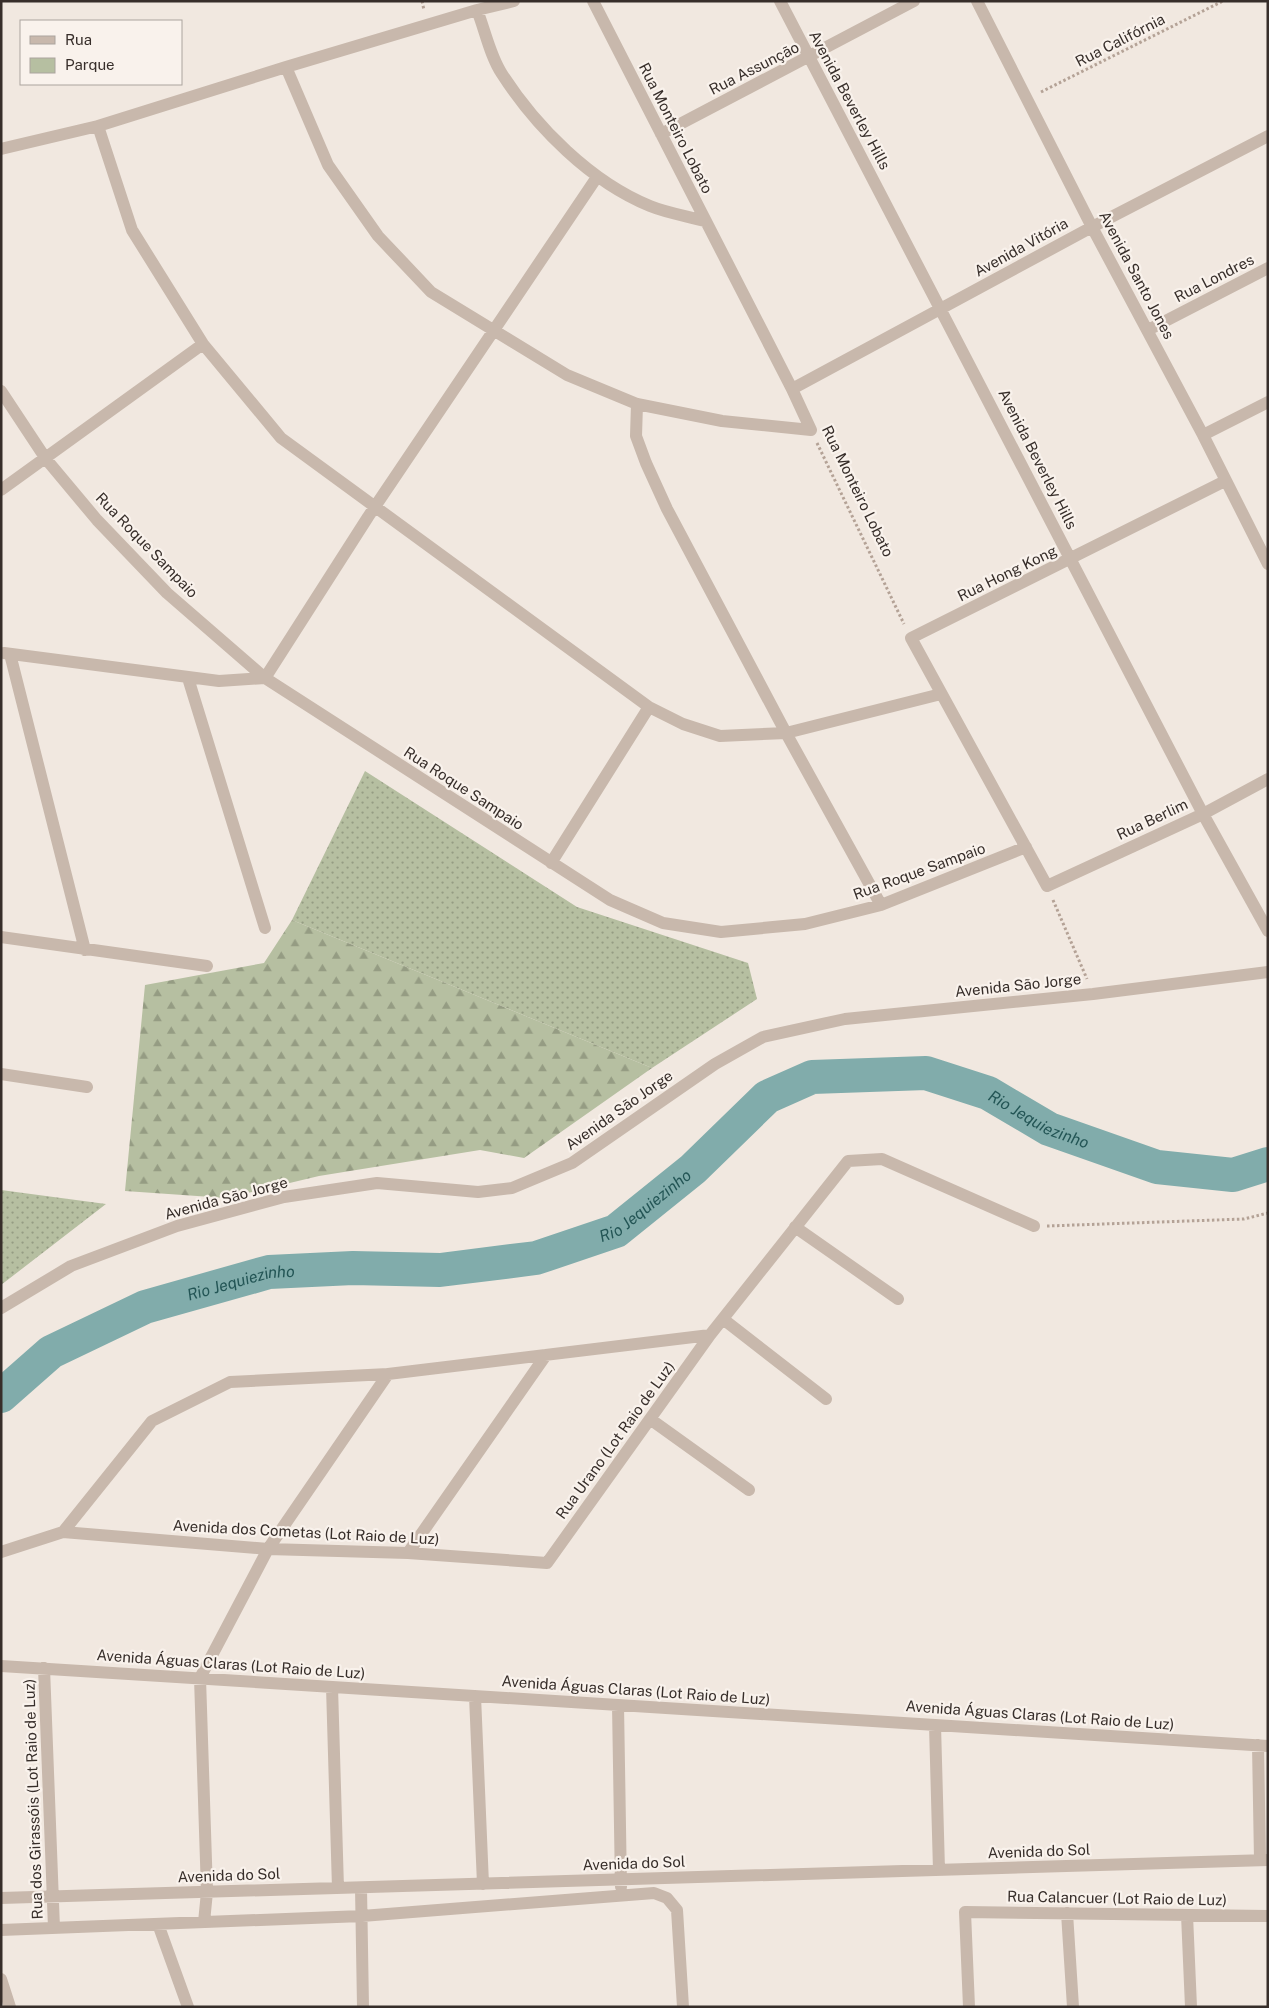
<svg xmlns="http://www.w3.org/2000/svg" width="1269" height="2008" font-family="'Public Sans',sans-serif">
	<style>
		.green { fill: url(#green-dots) }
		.forest { fill: url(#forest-firs) }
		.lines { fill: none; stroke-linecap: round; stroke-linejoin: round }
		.river { stroke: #81acab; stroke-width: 34 }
		.path { stroke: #b4a296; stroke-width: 3; stroke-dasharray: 2.5 2.5; stroke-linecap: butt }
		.minor { stroke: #c8b8ac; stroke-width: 12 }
		.labels { text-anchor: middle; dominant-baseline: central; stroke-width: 4.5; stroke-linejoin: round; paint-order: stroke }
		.street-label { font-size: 15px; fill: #372e2a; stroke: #f9f2ec }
		.water-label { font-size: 16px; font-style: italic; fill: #235555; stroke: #f9f2ec }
	</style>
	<defs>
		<pattern id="green-dots" width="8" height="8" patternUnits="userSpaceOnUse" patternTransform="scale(1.25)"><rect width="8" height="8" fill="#b6bfa1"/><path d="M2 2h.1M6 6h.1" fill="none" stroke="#959c83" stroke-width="1.8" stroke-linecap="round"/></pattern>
		<pattern id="forest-firs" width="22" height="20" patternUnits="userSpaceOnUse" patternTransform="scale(1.25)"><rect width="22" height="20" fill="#b6bfa1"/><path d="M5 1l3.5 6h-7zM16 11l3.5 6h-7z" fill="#959c83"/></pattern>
	</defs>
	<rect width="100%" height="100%" fill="#f1e8e0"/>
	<path class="green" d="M365,771L577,907L748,963L757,999L652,1068L292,920Z
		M1,1190L106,1204L1,1285Z"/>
	<path class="forest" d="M292,920L652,1068L524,1158L480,1150L319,1176L226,1198L125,1191L145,985L264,963Z"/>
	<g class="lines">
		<path class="river" id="s1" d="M1,1396L51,1352L145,1307L269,1272L353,1268L440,1270L536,1258L616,1231L693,1169L767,1097L812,1077L926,1073L988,1093L1049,1129L1157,1167L1233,1175L1268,1164"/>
		<path class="path" d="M422,1L424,10
			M1041,92L1223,1
			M817,443L904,624
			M1053,900L1087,979
			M1047,1226L1244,1219L1268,1213"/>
		<path class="minor" d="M593,1L792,389L811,430
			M780,1L1203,814L1268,931
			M977,1L1092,227L1203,435L1268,564
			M477,10C485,30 490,56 502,74C536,127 591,182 650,206C667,213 687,216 705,221
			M286,67L328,165L378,236L431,292L567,375L637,404L722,421L811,430
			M98,126L132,230L203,344L281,438L649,707L683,724L720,736L786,733L941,694
			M661,134L914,1
			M1,149L98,126L286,67L477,10L514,1
			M1148,330L1268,268
			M792,389L1092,227L1268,136
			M1,391L46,459L97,520L167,593L265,678L610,900L663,923L721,932L805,924L881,905L1026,847
			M637,404L636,436L646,463L667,509L786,733L881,905
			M1203,435L1268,402
			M1225,481L911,638L1047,886L1203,814L1268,779
			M1,490L203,344
			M4,653L219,681L265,678
			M10,654L85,950
			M188,678L265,928
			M265,678L368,517L597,177
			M551,863L649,707
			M1,937L207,966
			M1,1074L87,1087
			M795,1227L898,1299
			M1,1308L71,1266L177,1226L284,1197L377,1183L478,1192L512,1188L572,1163L715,1064L763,1037L845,1019L1093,994L1268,972
			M723,1319L826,1399
			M650,1419L749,1490
			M63,1532L268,1549L408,1553L547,1563L710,1335
			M1,1552L63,1532L152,1421L230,1382L388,1374L710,1335L848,1161L882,1159L1034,1226
			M408,1553L546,1355
			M1,1666L1268,1746
			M44,1668L54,1928
			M332,1687L338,1888
			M475,1696L483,1884
			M618,1705L621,1887
			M935,1725L939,1870
			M1258,1745L1260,1860
			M361,1888L363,2007
			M1,1898L1268,1860
			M1067,1913L1073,2007
			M1187,1915L1191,2007
			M204,1922L207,1892L200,1678L268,1549L388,1374
			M158,1924L188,2007
			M1,1930L362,1916L654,1893L667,1898L677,1910L683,2007
			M1,1979L10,2007
			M969,2007L965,1912L1268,1916"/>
	</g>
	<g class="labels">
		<g class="street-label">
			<text transform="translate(1120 40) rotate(-27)">Rua Califórnia</text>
			<text transform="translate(754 68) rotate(-27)">Rua Assunção</text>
			<text transform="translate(850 100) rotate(62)">Avenida Beverley Hills</text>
			<text transform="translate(676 128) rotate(63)">Rua Monteiro Lobato</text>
			<text transform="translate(1021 247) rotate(-29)">Avenida Vitória</text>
			<text transform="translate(1137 275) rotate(62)">Avenida Santo Jones</text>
			<text transform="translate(1214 278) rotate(-27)">Rua Londres</text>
			<text transform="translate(1038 459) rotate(63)">Avenida Beverley Hills</text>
			<text transform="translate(858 491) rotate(64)">Rua Monteiro Lobato</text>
			<text transform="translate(147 545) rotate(46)">Rua Roque Sampaio</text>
			<text transform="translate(1007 573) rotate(-26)">Rua Hong Kong</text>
			<text transform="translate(464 788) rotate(33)">Rua Roque Sampaio</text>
			<text transform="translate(1152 819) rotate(-25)">Rua Berlim</text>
			<text transform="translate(919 871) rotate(-20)">Rua Roque Sampaio</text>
			<text transform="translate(1018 985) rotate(-6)">Avenida São Jorge</text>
			<text transform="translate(619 1110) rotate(-35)">Avenida São Jorge</text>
			<text transform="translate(226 1198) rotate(-15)">Avenida São Jorge</text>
			<text transform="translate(615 1440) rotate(-54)">Rua Urano (Lot Raio de Luz)</text>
			<text transform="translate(306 1532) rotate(3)">Avenida dos Cometas (Lot Raio de Luz)</text>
			<text transform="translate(231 1664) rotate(4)">Avenida Águas Claras (Lot Raio de Luz)</text>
			<text transform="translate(636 1690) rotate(4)">Avenida Águas Claras (Lot Raio de Luz)</text>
			<text transform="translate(1040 1715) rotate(4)">Avenida Águas Claras (Lot Raio de Luz)</text>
			<text transform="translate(33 1799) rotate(-92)">Rua dos Girassóis (Lot Raio de Luz)</text>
			<text transform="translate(1039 1851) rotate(-2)">Avenida do Sol</text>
			<text transform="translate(634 1863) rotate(-2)">Avenida do Sol</text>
			<text transform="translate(229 1875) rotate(-2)">Avenida do Sol</text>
			<text transform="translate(1117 1898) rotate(1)">Rua Calancuer (Lot Raio de Luz)</text>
		</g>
		<g class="water-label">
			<text stroke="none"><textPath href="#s1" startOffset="1140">Rio Jequiezinho</textPath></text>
			<text stroke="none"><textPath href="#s1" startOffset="690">Rio Jequiezinho</textPath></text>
			<text stroke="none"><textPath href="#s1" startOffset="270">Rio Jequiezinho</textPath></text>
		</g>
	</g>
	<rect width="1269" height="2008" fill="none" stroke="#372e2a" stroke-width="5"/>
	<rect x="20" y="20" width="162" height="65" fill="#f9f2ec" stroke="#aba49e"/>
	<rect x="30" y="36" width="25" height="8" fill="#c8b8ac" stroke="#aba49e"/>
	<text x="65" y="45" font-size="15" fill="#372e2a">Rua</text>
	<rect x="30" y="58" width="25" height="15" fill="#b6bfa1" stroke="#aba49e"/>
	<text x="65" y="70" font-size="15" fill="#372e2a">Parque</text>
</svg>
